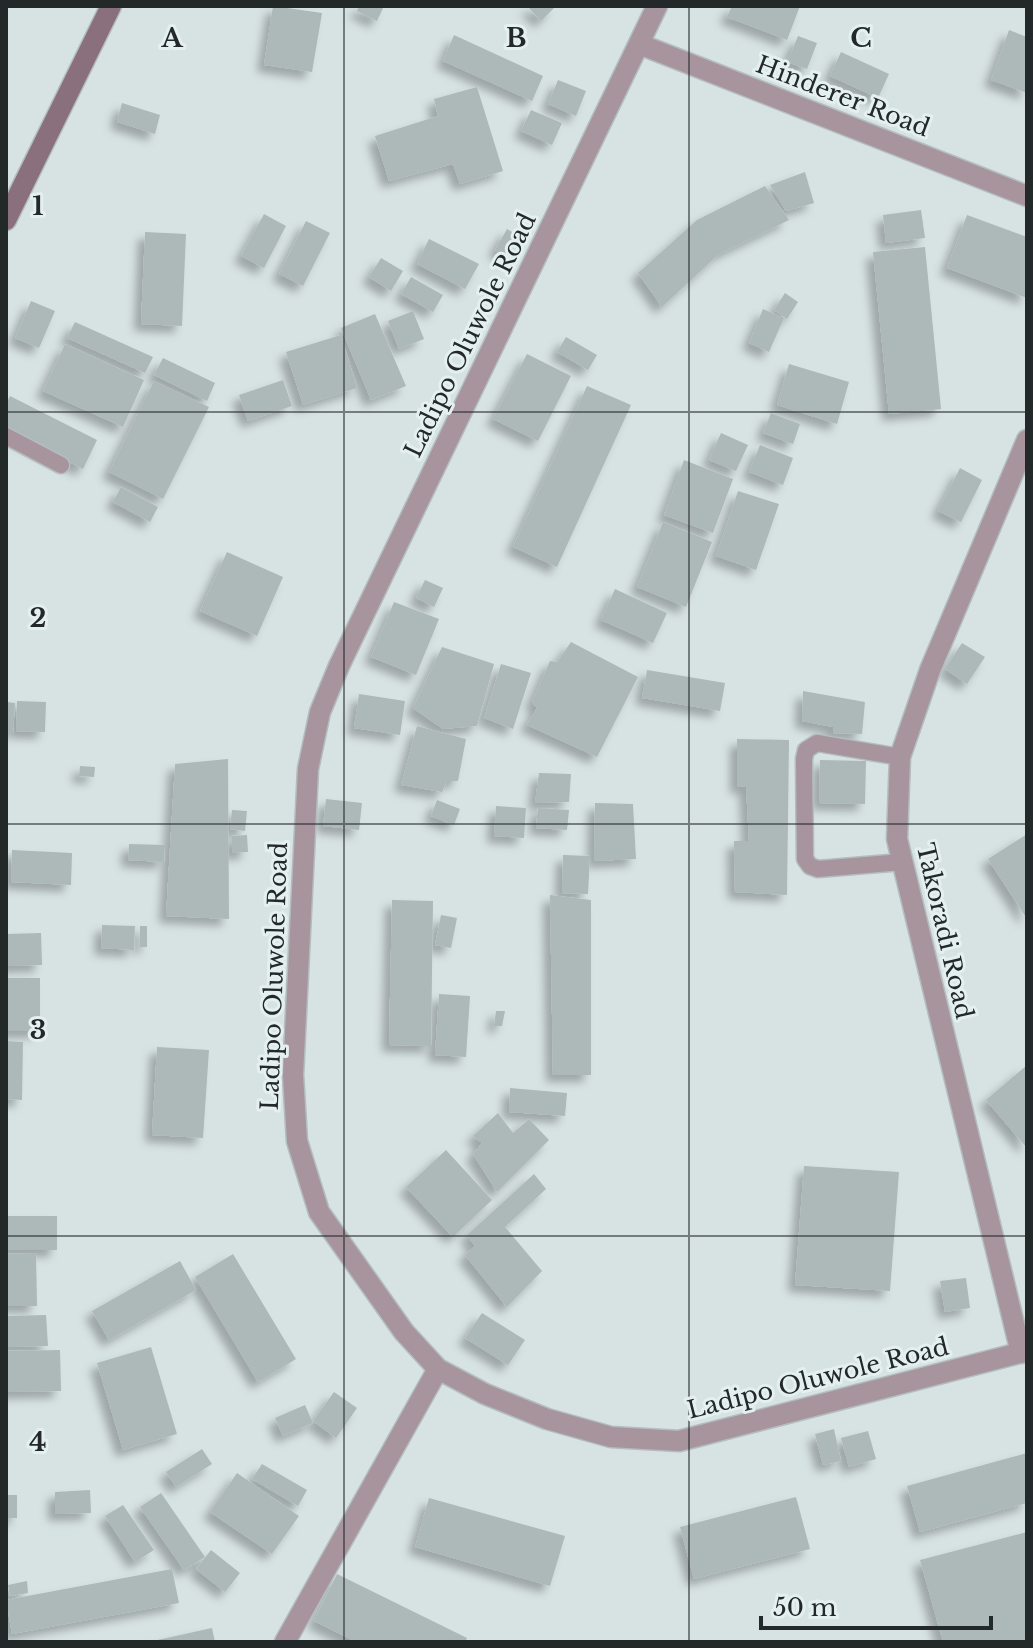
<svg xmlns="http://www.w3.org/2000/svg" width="1033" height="1648" font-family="'Libre Baskerville',serif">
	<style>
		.building { fill: #adb8b9; filter: url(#shadow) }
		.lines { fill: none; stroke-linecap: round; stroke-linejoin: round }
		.lane-casing { stroke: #b3bdbe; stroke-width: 19 }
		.street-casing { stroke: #b3bdbe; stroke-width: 23 }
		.secondary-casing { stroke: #b3bdbe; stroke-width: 23 }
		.lane { stroke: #a7949d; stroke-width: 16 }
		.street { stroke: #a7949d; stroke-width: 20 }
		.secondary { stroke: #8a6f7d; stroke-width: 20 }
		.grid { fill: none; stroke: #232828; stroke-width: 2; stroke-opacity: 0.55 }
		.labels { text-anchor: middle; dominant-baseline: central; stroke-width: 6; stroke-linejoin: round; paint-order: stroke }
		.street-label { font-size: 24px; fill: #232828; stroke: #e4f0f0 }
		.grid-label { font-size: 26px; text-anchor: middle; font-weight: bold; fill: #232828; stroke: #e4f0f0; stroke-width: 6; stroke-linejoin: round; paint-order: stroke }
	</style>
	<defs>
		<filter id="shadow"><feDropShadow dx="-7" dy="7" stdDeviation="4" flood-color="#0004"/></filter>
	</defs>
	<rect width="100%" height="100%" fill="#d7e2e3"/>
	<path class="building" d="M273,6L322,13L312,72L264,65Z
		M359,6H384L377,21L357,11Z
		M527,6H556L541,21Z
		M732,6H800L787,40L727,17Z
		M1009,30L1027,37V93L991,80Z
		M454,35L543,76L532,101L443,61Z
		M798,36L817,43L807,69L787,62Z
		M841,52L889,74L878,98L830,76Z
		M558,80L586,91L576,116L548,104Z
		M477,87L503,171L460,184L453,164L389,181L375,136L438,116L434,99Z
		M122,103L160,115L155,134L117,122Z
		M531,110L562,123L552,145L521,131Z
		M805,172L814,203L786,211L770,185Z
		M765,186L789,220L719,254L662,307L638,273L697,220Z
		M921,210L925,238L886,243L883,215Z
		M264,214L286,226L264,268L241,256Z
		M967,215L1027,237V298L947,268Z
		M306,221L330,233L303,286L279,274Z
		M507,229L519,236L508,257L495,250Z
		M145,232L186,234L182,326L141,324Z
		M429,239L479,264L465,289L417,264Z
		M925,247L941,409L889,414L873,252Z
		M381,258L403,271L391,291L369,277Z
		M411,277L443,295L433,312L401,294Z
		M785,293L798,302L787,319L774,310Z
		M31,301L55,311L39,348L15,338Z
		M763,309L784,318L769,352L749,343Z
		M413,311L424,339L399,349L388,321Z
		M375,314L406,386L371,400L341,328Z
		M75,322L153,357L145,373L67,338Z
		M341,335L357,388L303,405L286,352Z
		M566,337L597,355L588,370L557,352Z
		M65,344L144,380L123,427L43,391Z
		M527,354L571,376L538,441L493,419Z
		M163,358L215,383L207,401L154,375Z
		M789,364L849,382L837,424L777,405Z
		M283,380L292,406L248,421L239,395Z
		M154,381L209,407L163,499L109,472Z
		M587,386L631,405L557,567L513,547Z
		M10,396L97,440L83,469L6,430V404Z
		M771,413L800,424L793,444L763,433Z
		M721,433L748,445L736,471L709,460Z
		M760,445L793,458L783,485L749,472Z
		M684,460L733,479L713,533L664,515Z
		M960,468L982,480L961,522L938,511Z
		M121,487L158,507L150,522L113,502Z
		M738,491L779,504L756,570L716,556Z
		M663,522L712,542L686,607L637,587Z
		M227,552L283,577L257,636L200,611Z
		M425,580L443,588L434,607L416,598Z
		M615,589L667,613L653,643L601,620Z
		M394,602L439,619L416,675L371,657Z
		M571,642L638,677L597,757L527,725L537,708L532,702L550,661L557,662Z
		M962,643L985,657L967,684L945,669Z
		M442,647L494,664L477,726L443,729L413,708Z
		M501,664L531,673L513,729L484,718Z
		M647,670L725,683L720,711L642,698Z
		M803,691L865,702L862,734L833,733V727L802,721Z
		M359,694L405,701L400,735L354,728Z
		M17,701L46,702L45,732L16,731Z
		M7,702L15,703L13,733H6Z
		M417,726L466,739L458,781H447L442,792L401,785Z
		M737,739L789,740L787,895L735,892L734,841H749L746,786L737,787Z
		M228,759L229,919L166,916L175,764Z
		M820,760L866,761L865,804L819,803Z
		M80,766L95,767L94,777L79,776Z
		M539,773L571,774L569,802L535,803Z
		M326,799L362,803L359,830L323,826Z
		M437,800L460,809L454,825L431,816Z
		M595,803L633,804L636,859L594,861Z
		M496,806L526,808L524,838L494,836Z
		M538,808L569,810L567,830L536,828Z
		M232,810L247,811L245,831L230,829Z
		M1027,834V919L988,859Z
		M247,835L248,852L232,853V836Z
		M129,844L165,845L164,862L128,860Z
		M12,850L72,853L71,885L11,882Z
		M563,855L590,856L588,894L562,893Z
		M550,895L591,900V1075H553Z
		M392,900L433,901L431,1046L389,1045Z
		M441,915L457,918L451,948L435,945Z
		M102,925L135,926L134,950L101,948Z
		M140,926H147V947H140Z
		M41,933L42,965L7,966L6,934Z
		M6,978H40V1031H6Z
		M439,994L470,996L466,1057L435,1055Z
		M496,1011H505L502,1026H494Z
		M6,1041L23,1042L22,1100L6,1099Z
		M157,1047L209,1050L203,1138L152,1135Z
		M1027,1065V1148L986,1100Z
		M510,1088L567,1093L565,1116L509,1112Z
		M498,1113L513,1133L529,1119L549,1140L497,1192L473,1154L482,1143L473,1136Z
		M446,1150L492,1200L453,1237L406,1187Z
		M804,1166L899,1172L890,1291L795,1285Z
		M534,1174L546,1189L505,1227L542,1271L507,1307L465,1255L475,1246L467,1235Z
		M6,1216H57V1250H6Z
		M36,1253L37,1306H6V1254Z
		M233,1254L296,1359L258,1382L195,1277Z
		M180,1261L196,1290L109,1340L92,1311Z
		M966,1278L970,1308L945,1312L940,1281Z
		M482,1313L525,1340L508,1365L465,1338Z
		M46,1315L48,1346L6,1347V1316Z
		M151,1347L177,1434L123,1450L97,1363Z
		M60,1350L61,1391L6,1392V1351Z
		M334,1392L357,1408L336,1438L313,1421Z
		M305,1405L313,1423L283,1436L275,1418Z
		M834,1429L841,1461L823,1465L815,1434Z
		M868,1431L876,1459L849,1467L841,1438Z
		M202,1449L212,1464L176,1487L166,1472Z
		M1027,1453V1503L920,1532L907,1486Z
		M262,1464L307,1490L298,1506L252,1479Z
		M237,1473L299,1516L272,1554L210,1512Z
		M90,1490L91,1513L55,1514V1492Z
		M161,1493L205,1557L184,1570L140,1507Z
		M6,1495H17V1518H6Z
		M796,1497L810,1549L694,1579L680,1527Z
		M429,1498L565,1536L550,1586L415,1547Z
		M123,1505L154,1550L135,1562L105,1516Z
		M1027,1532V1642H943L920,1560Z
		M211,1550L240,1573L225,1592L196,1569Z
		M172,1569L179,1603L12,1634L6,1600Z
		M337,1574L467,1638L465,1642H356L314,1621Z
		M27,1581L28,1593L10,1596L8,1585Z
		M212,1628L215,1642H153V1641Z"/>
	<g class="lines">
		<g class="lane-casing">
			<path id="lane" d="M6,436L61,465
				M900,757L817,743L806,750L804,759L805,859L810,866L818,869L902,862"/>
		</g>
		<g class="street-casing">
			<path id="street" d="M657,6L339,666L320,712L308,769L293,1075L297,1141L319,1212L404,1332L438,1369L485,1394L547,1419L611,1437L679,1441L1027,1351
				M639,44L1027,196
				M1021,1353L897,839L900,757L930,670L1027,440
				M285,1642L438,1369"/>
		</g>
		<g class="secondary-casing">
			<path id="secondary" d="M6,220L111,6"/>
		</g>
		<use href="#lane" class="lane"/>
		<use href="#street" class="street"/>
		<use href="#secondary" class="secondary"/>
	</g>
	<path class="grid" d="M344,6V1642M689,6V1642M6,412H1027M6,824H1027M6,1236H1027"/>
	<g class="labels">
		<g class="street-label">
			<text transform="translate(843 96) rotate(21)">Hinderer Road</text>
			<text transform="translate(470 335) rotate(-64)">Ladipo Oluwole Road</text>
			<text transform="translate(945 931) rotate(77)">Takoradi Road</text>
			<text transform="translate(274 976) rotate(-88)">Ladipo Oluwole Road</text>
			<text transform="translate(818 1378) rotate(-14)">Ladipo Oluwole Road</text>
		</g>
	</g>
	<g class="grid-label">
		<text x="172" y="47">A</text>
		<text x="516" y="47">B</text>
		<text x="861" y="47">C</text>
		<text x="38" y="215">1</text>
		<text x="38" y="627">2</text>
		<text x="38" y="1039">3</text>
		<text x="38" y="1451">4</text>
	</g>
	<rect width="1033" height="1648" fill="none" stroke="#232828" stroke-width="16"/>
	<path d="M761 1616v12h230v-12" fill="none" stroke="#232828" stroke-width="4"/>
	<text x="773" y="1616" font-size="24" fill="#232828" stroke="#e4f0f0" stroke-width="6" paint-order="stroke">50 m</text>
</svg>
